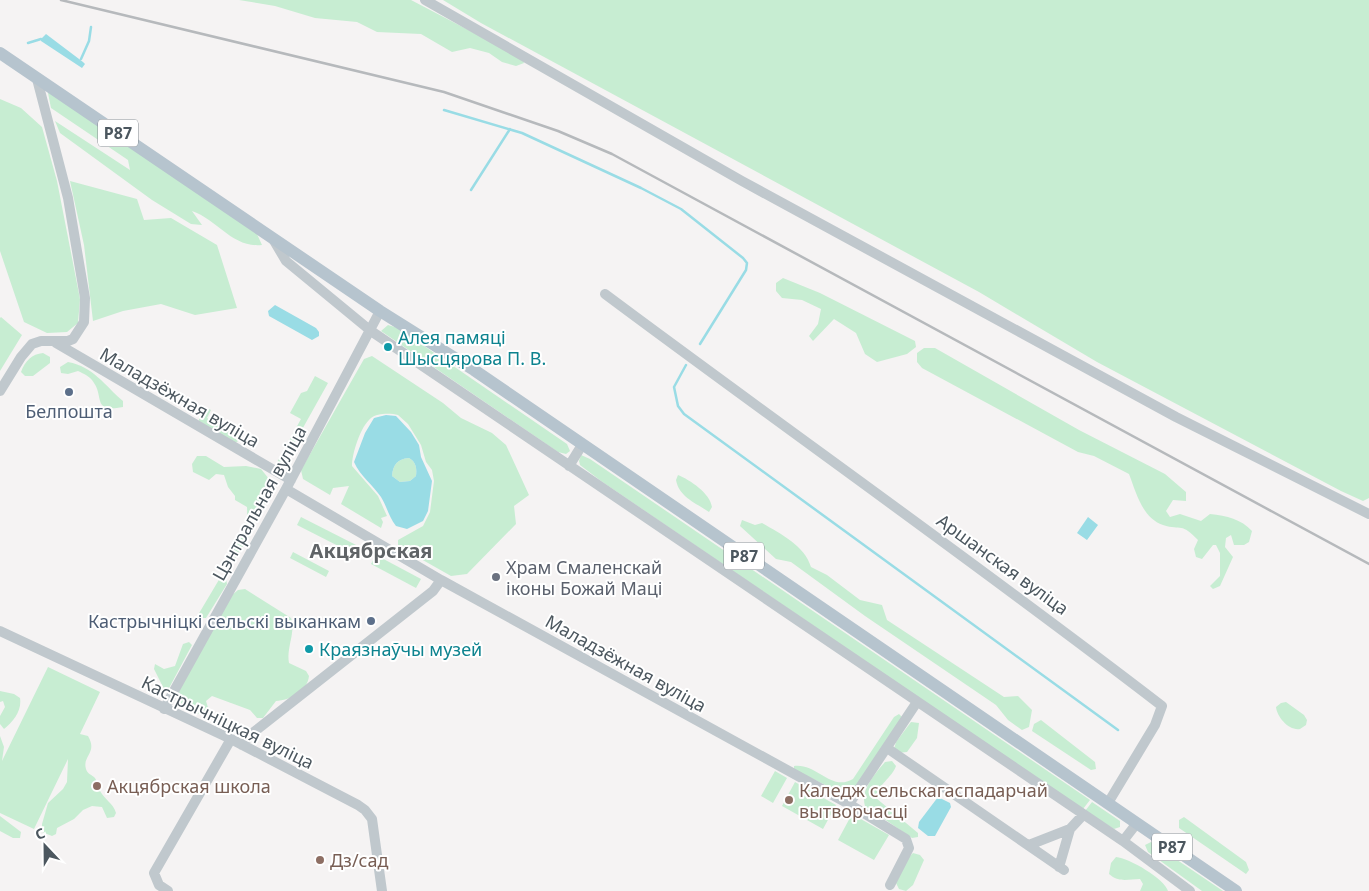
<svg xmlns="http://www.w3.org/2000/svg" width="1369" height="891" font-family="'Noto Sans',sans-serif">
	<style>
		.green { fill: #c7edd2 }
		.water { fill: #99dce5; fill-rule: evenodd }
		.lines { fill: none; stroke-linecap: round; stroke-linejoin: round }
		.stream { stroke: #99dce5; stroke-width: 2.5 }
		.minor { stroke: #c0c8cd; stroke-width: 10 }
		.major { stroke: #b6c4ce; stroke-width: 12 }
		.rail { stroke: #b6b9bc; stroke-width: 2.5 }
		.culture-dot { fill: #0f9aa8; stroke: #fff; stroke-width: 2 }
		.service-dot { fill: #5c6f8a; stroke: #fff; stroke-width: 2 }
		.worship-dot { fill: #6b7280; stroke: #fff; stroke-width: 2 }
		.education-dot { fill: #8d6e63; stroke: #fff; stroke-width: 2 }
		.labels { text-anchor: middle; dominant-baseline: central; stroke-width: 4; stroke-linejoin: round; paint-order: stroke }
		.shield { fill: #fff; stroke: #82898f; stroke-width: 1 }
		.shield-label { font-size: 16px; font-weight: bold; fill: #4c575f }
		.culture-label { font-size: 18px; fill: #0d838f; stroke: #fff; text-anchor: start }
		.street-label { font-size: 18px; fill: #4c575f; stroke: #fff }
		.service-label { font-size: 18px; fill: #4e5e75; stroke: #fff }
		.worship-label { font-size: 18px; fill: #5b616d; stroke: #fff; text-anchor: start }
		.education-label { font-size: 18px; fill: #785e54; stroke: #fff; text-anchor: start }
		.quarter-label { font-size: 20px; font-weight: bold; fill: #606467; stroke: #fff }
	</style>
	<rect width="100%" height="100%" fill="#f5f3f3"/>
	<path class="green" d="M239,0H411L522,58L524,63L516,66L502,62L489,53L470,48L452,52L421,34L377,32L357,22L315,18L275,6Z
		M443,0H1369V498L1363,501L1341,491L1097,362L979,292L481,23Z
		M47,88L257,234L262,245C232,248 218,220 192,211L202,225L191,224L152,200L60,133L55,121L130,170L128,160L51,108Z
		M0,99L21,108L42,127L57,181L80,299L78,323L67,332L47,333L24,322L0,251Z
		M70,181L137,199L144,220L171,218L217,245L237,308L195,315L161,304L123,311L93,321L84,245Z
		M783,278L820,293L915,341L916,347L907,354L877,362L865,354L856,333L834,319L813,341L809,336L818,324L821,309L802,300L782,298L776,291V283Z
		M1,317L22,335L0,371V318Z
		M388,325L398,328L567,444L570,451L566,454L558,452L381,331Z
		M924,348H935L1079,430L1165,474L1186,492V501L1173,500L1166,511L1170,517L1180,514L1201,521L1210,514C1227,516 1241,519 1252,531L1249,542L1244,545H1234L1231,535L1226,538L1225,547L1233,557L1220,586L1213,589L1210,586L1220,576V553L1216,545H1213L1202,559L1196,557L1194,549L1198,540C1181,522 1182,531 1163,525C1142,518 1136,492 1129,474L1094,456L1078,452L922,368L917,362V353Z
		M43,353L50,357V363L33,376H25L21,372C25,361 32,354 43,353Z
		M372,356L443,403L461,418L492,433L506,445L529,495L514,506L516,524L467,574L451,576L398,546V540L423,526L430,512L434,481L432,470L426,462L421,445L408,424L398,415C391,413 377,413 371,418C360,427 352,454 352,466L378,496L387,516L381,518L383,522L381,528L341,504L349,486L333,488L330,495L303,479L301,470L364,359Z
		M68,362C94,367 104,385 123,401V407C92,413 104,397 94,383C90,376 84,374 78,371L68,374L61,373L60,367Z
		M315,376L328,383L280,469L275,466L301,419L290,413L301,393L307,391Z
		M203,406L211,410L207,418L243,438L235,443L199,421V413Z
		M581,455L590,459L1090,800L1083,809L1035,777L601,481L580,465L579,461Z
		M197,456H206L224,467L246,466L261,469L273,484L266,503L257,511L253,531L228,569L224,568C229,543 249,543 247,507L235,500V496L228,487L224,475L216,474L209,480L193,472L192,464Z
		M409,458C416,462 417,468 416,476L410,481L400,482L392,476C393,465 397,459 409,458Z
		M678,475C690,480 710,493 712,507L709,512C696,503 679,497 676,480Z
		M301,517L360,547L356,555L297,525Z
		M742,520L755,525L762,523C781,534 805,546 811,567L827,575L860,600L882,605L887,620L1004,697L1018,696L1032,710L1029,727L1022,730L1008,720L996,705L865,616L791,562L776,559L740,526Z
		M293,552L329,571L326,577L290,558Z
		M376,555L421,579L416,588L371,564Z
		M220,578L226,579L227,584L206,618H202L198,615Z
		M245,589L291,618C296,633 286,647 289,663L306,671L309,676C307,692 290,700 276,701L263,718H257L250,710L212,696L206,701L209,711L204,714C190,714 177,707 178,691L232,595L238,590Z
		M189,642L192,645L168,690L164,689L154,669L155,664L164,669L175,666L183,644Z
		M48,667L100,692L80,734L88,736C98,753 82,756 86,769C87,773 90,774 94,777C98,781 97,786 100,791C105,800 113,803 116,813L114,817L107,818L102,807L92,806L83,810L74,819L57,828L56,834L52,836L42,832V824L48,803L63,789L67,782L68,759L34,829L0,813V736L4,747L2,761Z
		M0,691L14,694L20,698C22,710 14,721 4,729L0,724V716L5,707L3,701L0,702Z
		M1286,702L1304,715L1307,720L1306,725L1300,729C1289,731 1277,717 1276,707L1281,703Z
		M899,714L902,717L857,786L847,792H840L794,770V766C817,763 831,792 853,779L894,717Z
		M1041,720L1095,762L1096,769L1091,770L1032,731L1034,724Z
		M911,722L919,723L917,738L907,752L898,753L894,749L896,742Z
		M892,761L896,766C892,778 877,785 876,798L918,833V837L912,838L865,806C860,790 875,774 885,762Z
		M775,771L787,778L773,803L761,796Z
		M795,782L836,805L823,829L782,806Z
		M1092,802L1120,821V827L1114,829L1085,811Z
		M852,814L889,835L874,860L838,840Z
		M0,816L21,832L20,838H13L0,831Z
		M1184,817L1246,862L1249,870L1246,874L1179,828V820Z
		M1151,842L1155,845L1223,891H1202L1148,852L1145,845Z
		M913,853L920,855L924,860L913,885L906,891L899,889L896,883L909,857Z
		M1116,857C1129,858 1165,879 1168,891H1140L1143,884L1140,879C1128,879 1119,883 1109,874L1111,863Z"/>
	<path class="water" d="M46,34L83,62L85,64L82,68L41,41V39Z
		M275,305L316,328L319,332V336L312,340L269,316L268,311Z
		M386,415L396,416L411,432L419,445L421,457L432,481L428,511L423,521L407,529L396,526C389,517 387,507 381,497C373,485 360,476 354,462L365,433L374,418ZM409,458C416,462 417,468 416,476L410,481L400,482L392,476C393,465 397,459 409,458Z
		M1088,517L1098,525L1087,540L1077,533Z
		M938,797L950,803L951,807L935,836H928L918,828L919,822Z"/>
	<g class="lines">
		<path class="stream" d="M28,43L41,39
			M81,59L89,41L91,27
			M444,110L522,133L641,188L681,209L743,258L747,263L746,270L700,344
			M471,190L510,129
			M686,365L674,387L678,406L684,414L1118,730"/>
		<path class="minor" d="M425,0L742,181L1176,417L1369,514
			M273,239L286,261L371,331L1123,841L1190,891
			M605,294C790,432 979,565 1162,706L1155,725L1108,803
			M56,343L291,480
			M0,391L21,357L32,344L41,341H68L73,339L84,322L85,298L68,198L37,79
			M569,466L582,445
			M286,489L441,580L849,804L906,839L909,848L890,885
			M0,631L231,739L358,805L365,810L372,819L382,891
			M164,709L286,489L380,311
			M242,745L250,735L433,591L441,580
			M887,748L1064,870
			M849,804L917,702
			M1123,841L1137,823
			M1029,845L1070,829
			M1059,867L1070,829L1083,815
			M168,891L159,885L154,873L231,739"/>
		<path class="major" d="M0,53L380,311L474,370L1236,891"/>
		<path class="rail" d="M61,0L444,92L558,131L612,154L1369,564"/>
	</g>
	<g class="culture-dot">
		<circle cx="388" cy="347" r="5"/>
		<circle cx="309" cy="649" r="5"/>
	</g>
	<g class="service-dot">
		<circle cx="69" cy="392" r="5"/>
		<circle cx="371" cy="621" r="5"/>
	</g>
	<circle class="worship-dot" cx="496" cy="577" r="5"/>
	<g class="education-dot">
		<circle cx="97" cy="786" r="5"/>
		<circle cx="789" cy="800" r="5"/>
		<circle cx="320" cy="860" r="5"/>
	</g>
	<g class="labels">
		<g class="shield">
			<rect x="98" y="119.5" width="40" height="27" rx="4"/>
			<rect x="724" y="542.5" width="40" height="27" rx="4"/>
			<rect x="1152" y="833.5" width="40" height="27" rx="4"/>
		</g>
		<g class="shield-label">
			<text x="118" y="133">Р87</text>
			<text x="744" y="556">Р87</text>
			<text x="1172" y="847">Р87</text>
		</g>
		<g class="culture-label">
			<text x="398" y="337">Алея памяці<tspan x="398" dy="21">Шысцярова П. В.</tspan></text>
			<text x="319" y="649">Краязнаўчы музей</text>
		</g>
		<g class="street-label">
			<text transform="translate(180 397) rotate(30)">Маладзёжная вуліца</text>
			<text transform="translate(259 503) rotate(-61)">Цэнтральная вуліца</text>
			<text transform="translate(1003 564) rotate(36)">Аршанская вуліца</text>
			<text transform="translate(626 663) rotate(29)">Маладзёжная вуліца</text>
			<text transform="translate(228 722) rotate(26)">Кастрычніцкая вуліца</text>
		</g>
		<g class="service-label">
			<text x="69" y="411">Белпошта</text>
			<text x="361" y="621" text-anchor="end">Кастрычніцкі сельскі выканкам</text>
		</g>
		<g class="worship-label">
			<text x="506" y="567">Храм Смаленскай<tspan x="506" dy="21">іконы Божай Маці</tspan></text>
		</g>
		<g class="education-label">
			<text x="107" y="786">Акцябрская школа</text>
			<text x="799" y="790">Каледж сельскагаспадарчай<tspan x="799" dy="21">вытворчасці</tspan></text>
			<text x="330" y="860">Дз/сад</text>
		</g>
		<g class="quarter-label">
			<text x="371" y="550">Акцябрская</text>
		</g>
	</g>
	<g transform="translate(45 846) rotate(338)" stroke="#ffffff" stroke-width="4" paint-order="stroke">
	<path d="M0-4L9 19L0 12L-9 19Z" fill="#4c575f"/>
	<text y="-8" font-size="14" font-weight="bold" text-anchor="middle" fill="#4c575f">С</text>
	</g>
</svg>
